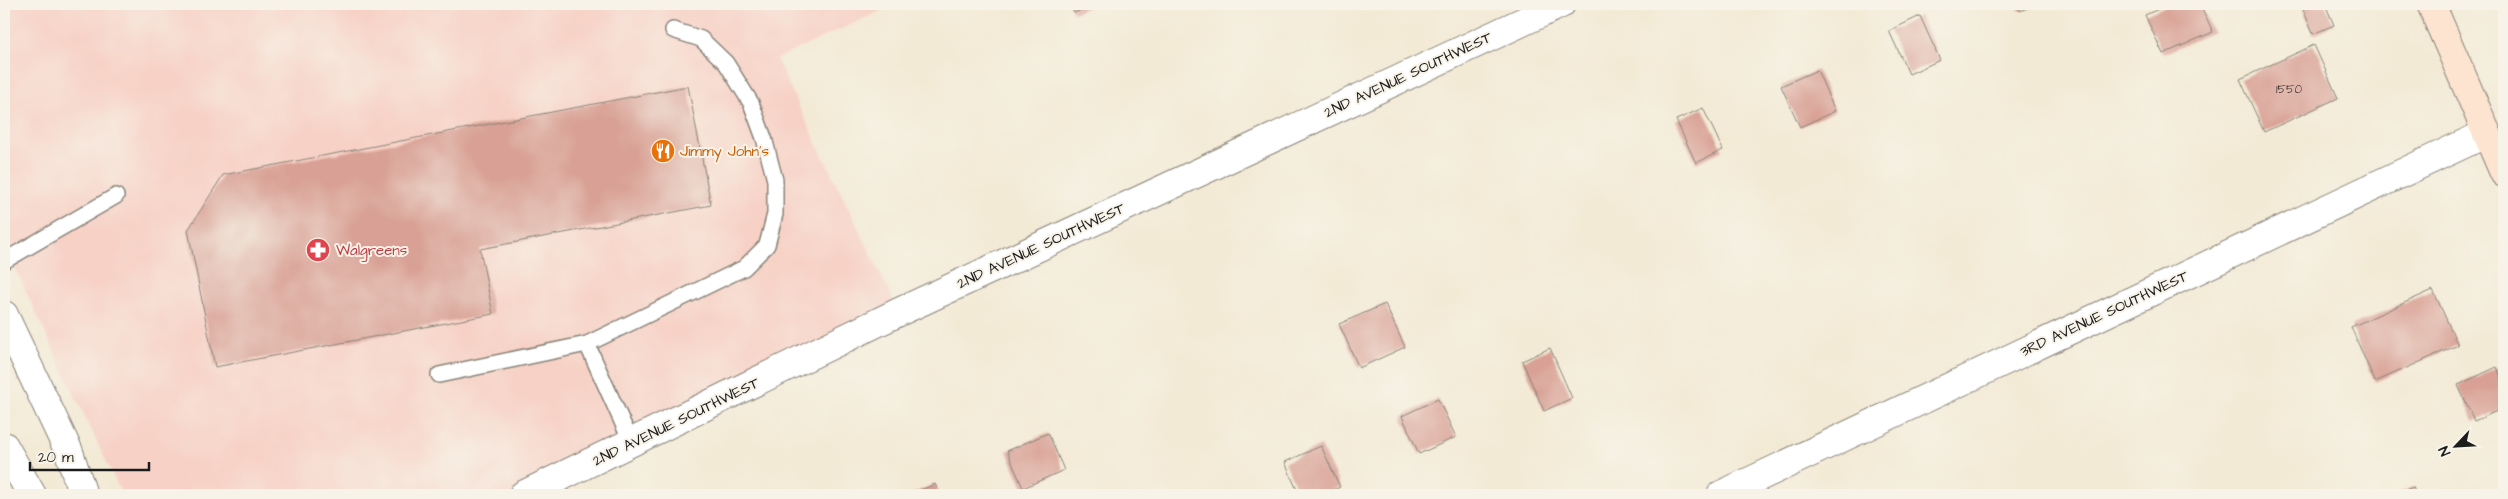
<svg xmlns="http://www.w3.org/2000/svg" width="2508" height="499" font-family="'Architects Daughter',sans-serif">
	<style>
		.built { fill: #f7d1c6 }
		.building { fill: #d9a195 }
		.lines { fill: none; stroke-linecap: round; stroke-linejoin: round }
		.lane-casing { stroke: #888378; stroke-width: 18 }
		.street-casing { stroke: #888378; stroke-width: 30 }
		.secondary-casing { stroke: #888378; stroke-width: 30 }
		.lane { stroke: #fff; stroke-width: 15 }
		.street { stroke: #fff; stroke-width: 28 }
		.secondary { stroke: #fde4d1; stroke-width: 28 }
		.labels { text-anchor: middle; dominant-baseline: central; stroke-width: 4; stroke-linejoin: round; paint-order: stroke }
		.number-label { font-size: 12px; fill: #4b3d3a }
		.street-label { font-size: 15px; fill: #1c1c1c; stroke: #f7f3e8 }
		.food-label { font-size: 15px; fill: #c56008; stroke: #f7f3e8; text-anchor: start }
		.health-label { font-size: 15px; fill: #be3a42; stroke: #f7f3e8; text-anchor: start }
	</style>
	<rect width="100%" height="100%" fill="#f7f3e8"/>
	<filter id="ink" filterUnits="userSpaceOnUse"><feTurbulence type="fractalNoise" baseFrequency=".02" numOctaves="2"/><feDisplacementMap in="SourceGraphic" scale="10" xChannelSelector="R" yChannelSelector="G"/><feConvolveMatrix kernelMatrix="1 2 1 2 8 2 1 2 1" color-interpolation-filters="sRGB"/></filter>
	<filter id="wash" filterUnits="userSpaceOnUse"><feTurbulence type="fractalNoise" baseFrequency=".0096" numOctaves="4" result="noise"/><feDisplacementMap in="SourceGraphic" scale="20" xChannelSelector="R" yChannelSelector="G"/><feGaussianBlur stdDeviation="1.12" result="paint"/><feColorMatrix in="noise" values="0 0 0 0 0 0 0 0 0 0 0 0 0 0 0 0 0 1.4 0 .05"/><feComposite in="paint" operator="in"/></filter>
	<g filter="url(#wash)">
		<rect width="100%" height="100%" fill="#f3ead5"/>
		<path class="built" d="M4,4H887L889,7L776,59L899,312L518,495H122L4,245Z"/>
		<g id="blocks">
			<path class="building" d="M1069,4H1095L1074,13Z
				M2016,4H2037L2020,11Z
				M2170,4H2200L2213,32L2163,54L2145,15Z
				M2301,4H2325L2334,25L2313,34Z
				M1920,16L1940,60L1909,74L1889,31Z
				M2314,45L2338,98L2264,132L2240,79Z
				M1817,70L1835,111L1800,127L1781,86Z
				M688,86L711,205L480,249L493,314L215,367L188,230L223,175Z
				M1703,108L1723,150L1696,163L1676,120Z
				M2433,290L2458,345L2375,382L2351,327Z
				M1385,304L1405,347L1359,368L1339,324Z
				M1550,348L1572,398L1544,411L1522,361Z
				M2497,367L2504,384V408L2474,421L2458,385Z
				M1438,399L1456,437L1419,454L1402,416Z
				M1048,433L1064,470L1023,488L1007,451Z
				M1321,446L1340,487L1322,495H1299L1285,462Z
				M935,484L940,495H909Z
				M2413,487L2416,495H2393Z"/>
		</g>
	</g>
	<g filter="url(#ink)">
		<use href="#blocks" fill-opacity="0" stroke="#888378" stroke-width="1"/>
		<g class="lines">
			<g class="lane-casing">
				<path id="lane" d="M4,261L116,196
					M587,344L632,444
					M439,375L587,344L744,268L767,245L775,214V180L764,138L751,103L726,63L701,39L673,30"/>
			</g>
			<g class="street-casing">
				<path id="street" d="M4,315L69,452L83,495
					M4,446L32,495
					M523,495L899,312L1561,4
					M1721,495L2487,133"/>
			</g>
			<g class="secondary-casing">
				<path id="secondary" d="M2431,4L2504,173"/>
			</g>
			<use href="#lane" class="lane"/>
			<use href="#street" class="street"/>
			<use href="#secondary" class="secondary"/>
		</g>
	</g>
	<defs>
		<g id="restaurant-disc" transform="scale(1.25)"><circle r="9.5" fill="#e8710a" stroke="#f7f3e8"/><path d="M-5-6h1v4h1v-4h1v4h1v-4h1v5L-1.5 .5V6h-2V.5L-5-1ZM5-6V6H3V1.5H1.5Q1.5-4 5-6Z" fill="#fff"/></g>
		<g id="pharmacy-disc" transform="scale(1.25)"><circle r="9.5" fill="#e0444e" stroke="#f7f3e8"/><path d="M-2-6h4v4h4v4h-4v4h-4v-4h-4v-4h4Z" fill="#fff"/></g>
	</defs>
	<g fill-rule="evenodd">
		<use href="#restaurant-disc" x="663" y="151"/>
		<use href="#pharmacy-disc" x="318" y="250"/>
	</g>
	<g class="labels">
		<g class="number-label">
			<text x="2289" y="89">1550</text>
		</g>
		<g class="street-label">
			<text transform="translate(1408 75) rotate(-25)">2ND AVENUE SOUTHWEST</text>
			<text transform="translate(1041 246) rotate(-25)">2ND AVENUE SOUTHWEST</text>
			<text transform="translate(2104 314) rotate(-25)">3RD AVENUE SOUTHWEST</text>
			<text transform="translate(676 422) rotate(-26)">2ND AVENUE SOUTHWEST</text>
		</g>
		<g class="food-label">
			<text x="680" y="151">Jimmy John's</text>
		</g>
		<g class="health-label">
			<text x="336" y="250">Walgreens</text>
		</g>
	</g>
	<rect width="2508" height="499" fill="none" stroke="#f7f3e8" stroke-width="20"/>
	<g transform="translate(2456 446) rotate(245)" stroke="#f7f3e8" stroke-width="4" paint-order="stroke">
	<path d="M0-4L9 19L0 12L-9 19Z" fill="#1c1c1c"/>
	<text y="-8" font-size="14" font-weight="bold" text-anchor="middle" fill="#1c1c1c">N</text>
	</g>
	<path d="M30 462v8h119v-8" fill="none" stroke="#1c1c1c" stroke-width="2.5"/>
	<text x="38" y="462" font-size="15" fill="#1c1c1c" stroke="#f7f3e8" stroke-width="4" paint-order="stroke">20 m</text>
</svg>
